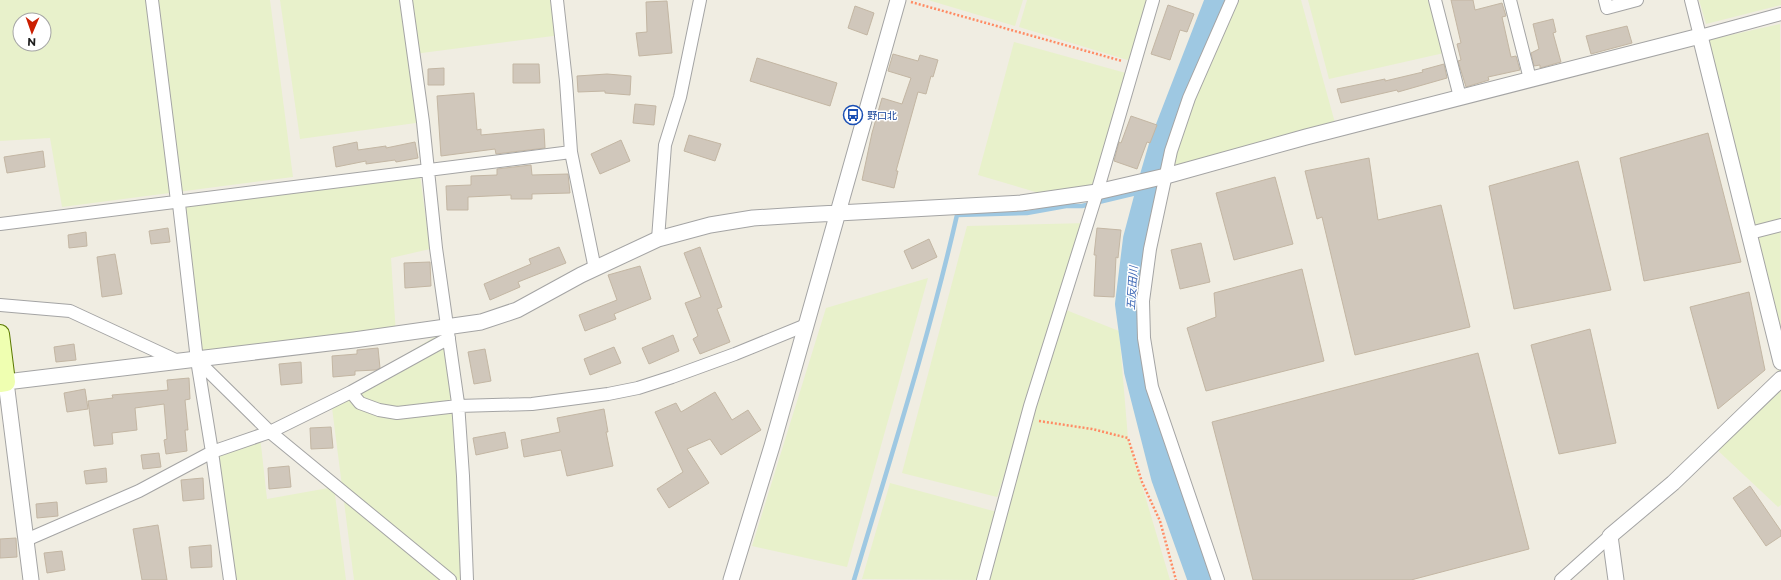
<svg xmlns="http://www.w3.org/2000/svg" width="1781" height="580" font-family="Montserrat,'Noto Sans JP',sans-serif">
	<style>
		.farmland { fill: #e8f1cb; fill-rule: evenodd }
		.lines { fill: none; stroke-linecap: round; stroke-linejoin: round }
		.stream { stroke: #9ec8e2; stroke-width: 4.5 }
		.river { stroke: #9ec8e2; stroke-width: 26 }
		.building { fill: #d0c7bb; stroke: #c3b6a3 }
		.minor-casing { stroke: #a4a4a4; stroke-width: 14 }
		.tertiary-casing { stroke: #a4a4a4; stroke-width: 17 }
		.secondary-casing { stroke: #5a7900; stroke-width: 20 }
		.path { stroke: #ff8b64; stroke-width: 2.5; stroke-dasharray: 2 2; stroke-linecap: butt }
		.minor { stroke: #fff; stroke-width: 12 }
		.tertiary { stroke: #fff; stroke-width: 15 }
		.secondary { stroke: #efffb1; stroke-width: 18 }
		.labels { text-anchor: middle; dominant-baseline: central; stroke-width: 3; stroke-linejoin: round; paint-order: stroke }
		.transit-label { font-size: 10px; fill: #164399; stroke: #fff; text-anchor: start }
		.water-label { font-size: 11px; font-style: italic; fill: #406ab7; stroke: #fff }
	</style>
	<rect width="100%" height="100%" fill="#f0ede2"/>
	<path class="farmland" d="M0,0H270L293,177L62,207L50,138L0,141ZM20,20H44V44H20Z
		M280,0H557L561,35L414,54L423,122L300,139Z
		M928,0H1023L1015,26Z
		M1027,0H1153L1134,62L1019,27Z
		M1233,0H1301L1337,130L1159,177Z
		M1308,0H1431L1444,53L1329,79Z
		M1699,0H1781V5L1706,24Z
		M1780,24L1781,505L1778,507L1712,445L1780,380L1731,163L1708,40Z
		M1014,42L1133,75L1097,192L1039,193L978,175Z
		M420,175L430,249L391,258L396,335L197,360L179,204Z
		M1088,223L997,497L902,473L967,226Z
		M928,278L847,567L752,546L826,308Z
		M1061,308L1119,331L1128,438L1170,580H984Z
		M449,328L459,420L462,580H354L331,400Z
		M260,436L267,499L334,487L346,580H229L214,451Z
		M890,483L997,512L978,580L862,579Z"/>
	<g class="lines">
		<path class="stream" d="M854,580C890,459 929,338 957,215L1027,213L1066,206H1082L1149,190"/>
		<path class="river" d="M1201,580L1164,477L1137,371L1128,304L1136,239L1149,190L1163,142L1218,0"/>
	</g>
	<path class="building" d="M1451,0H1473L1475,10L1502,3L1506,16L1502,17L1511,57L1516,56L1520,70L1488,77L1489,80L1466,87L1458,61L1461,60L1457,44L1461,43Z
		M667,1L672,53L639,56L636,33L647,32L646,2Z
		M1168,5L1194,14L1187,32L1180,30L1170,60L1151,54Z
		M855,6L874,13L867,35L848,28Z
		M1553,19L1556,32L1553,33L1561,62L1540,68V65L1534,66L1531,53L1539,49L1533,24Z
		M1627,26L1632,43L1591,54L1586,36Z
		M893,54L918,61L920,55L938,60L933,77L931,76L926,94L918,92L896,171H898L894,188L862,180L872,133L882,98L902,104L911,78L888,71Z
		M757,58L837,83L830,106L750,81Z
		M513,64H539L540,83H513Z
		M1444,64L1447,78L1398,92L1397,90L1341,103L1337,89L1385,79V81L1423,72L1422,70Z
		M444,68V85H428V69Z
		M607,74L631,76L630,95L605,93V91L578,92L577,76Z
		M474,93L477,130L481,129V135L544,129L545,148L496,154L495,149L441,156L437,96Z
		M635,104L656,106L654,125L633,123Z
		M1131,116L1157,125L1150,143L1147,142L1137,169L1114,161L1119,142L1121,143Z
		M1708,133L1741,262L1644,281L1620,158Z
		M689,135L721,144L715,161L684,151Z
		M621,140L630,161L600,174L591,154Z
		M357,142L358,150L386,146V148L415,142L418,158L396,162L395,160L366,164V161L336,167L333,147Z
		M43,151L45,167L7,173L4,157Z
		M1369,158L1378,220L1441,205L1470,327L1355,355L1322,217L1317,219L1305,171Z
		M1578,161L1611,290L1514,309L1489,186Z
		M531,165L532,175L568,174L570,193L532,194V199H511V195L468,197V210H447L446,186L471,185V176L497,175V169Z
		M1275,177L1293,244L1234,260L1216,193Z
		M168,228L170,242L151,244L149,231Z
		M1097,228L1121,230L1118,258L1116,257L1114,297L1094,296L1096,255H1094Z
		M86,232L87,246L69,248L68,235Z
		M929,239L937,257L912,269L904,251Z
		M1201,243L1210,282L1180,289L1171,250Z
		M559,247L566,263L518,282L520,287L490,300L484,284L531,264L529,259Z
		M700,247L722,307L717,309L730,342L700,354L693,339L698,336L685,303L701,297L684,253Z
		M115,254L122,294L102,297L97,257Z
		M430,262L431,286L405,288L404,263Z
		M640,266L651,299L614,314L616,319L585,331L579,315L617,300L608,275Z
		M1302,269L1324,361L1206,391L1187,328L1216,317L1214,293Z
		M1749,292L1765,370L1718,409L1690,307Z
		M1590,329L1616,443L1559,454L1531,345Z
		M673,335L679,351L649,364L642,348Z
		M74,344L76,360L56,362L54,347Z
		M614,347L621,363L590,375L584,359Z
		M378,348L380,368L376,370L355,371V375L333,377L332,356L357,354V350Z
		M485,349L491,381L474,384L468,352Z
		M1478,353L1529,549L1411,580H1253L1212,422Z
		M301,362L302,383L281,385L279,364Z
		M189,378L190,399L185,400L188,430H185L187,451L166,454L164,440L167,439L164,404L135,408L137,430L112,433L113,444L94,446L88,401L113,398L112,395L168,390L167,380Z
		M85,389L88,409L67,412L64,393Z
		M715,392L732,420L748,410L761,430L721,455L710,439L687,449L709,483L669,508L657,489L683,472L655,412L676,403L681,412Z
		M604,409L608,432H606L613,466L567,476L561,450L524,457L521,440L560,432L557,418Z
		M331,427L333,448L311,449L310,428Z
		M505,432L508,448L476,455L473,438Z
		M159,453L161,467L143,469L141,455Z
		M289,466L291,487L269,489L268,468Z
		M106,468L107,482L86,484L84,471Z
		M203,478L204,499L183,501L181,480Z
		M1750,486L1781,531V536L1766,546L1733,498Z
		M57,502L58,516L37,518L36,504Z
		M158,525L167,580H142L133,529Z
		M16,538L17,557L0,558V539Z
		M211,545L212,567L191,568L189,547Z
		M62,551L65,570L47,573L44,553Z"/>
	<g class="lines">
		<g class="minor-casing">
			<path id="minor" d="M152,0L177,201L179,204L197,360L212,452L230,580
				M406,0L423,122L436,248L458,403L463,476L467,580
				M557,0L566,81L571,152L595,269
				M1435,0L1460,97
				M1510,0L1530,79
				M1605,0L1607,8L1637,0
				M1691,0L1700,36L1781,14
				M0,224L571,152
				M1750,233L1781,225
				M658,239L665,145L680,97L700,0
				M0,305L70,311L180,362
				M197,360L270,432L450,580
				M351,392L360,403L379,410L397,413L458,406L532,404L608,394L638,388L672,377L735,354L806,325
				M26,540L139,491L212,452L270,432L351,392L449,338
				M983,580L1030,406L1095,199L1153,0
				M1218,580L1152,387L1144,338L1143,301L1150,249L1171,151L1189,98L1232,0
				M1561,580L1610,536"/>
		</g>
		<g class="tertiary-casing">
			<path id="tertiary" d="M31,580L6,382L354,340L481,322L517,310L581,275L658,239L710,225L753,218L801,215L1021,203L1097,192L1166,176L1306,137L1700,36L1781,362
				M731,580L772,446L898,0
				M1616,580L1610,536L1673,483L1781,379"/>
		</g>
		<g class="secondary-casing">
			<path id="secondary" d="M0,334L6,382L0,383"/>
		</g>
		<path class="path" d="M911,2L1122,61
			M1039,421L1092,429L1128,438L1142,482L1160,521L1176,580"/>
		<use href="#minor" class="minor"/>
		<use href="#tertiary" class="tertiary"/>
		<use href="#secondary" class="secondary"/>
	</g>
	<defs>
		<g id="bus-ring" transform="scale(1)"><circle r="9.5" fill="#fff" stroke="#1a4fb4" stroke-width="1.5"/><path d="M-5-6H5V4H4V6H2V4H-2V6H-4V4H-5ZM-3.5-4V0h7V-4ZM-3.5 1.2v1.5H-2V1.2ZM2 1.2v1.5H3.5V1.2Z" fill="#1a4fb4"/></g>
	</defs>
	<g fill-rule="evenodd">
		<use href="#bus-ring" x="853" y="115"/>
	</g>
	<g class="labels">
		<g class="transit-label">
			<text x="867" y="115">野口北</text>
		</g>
		<g class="water-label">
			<text transform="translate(1132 288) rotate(-86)">五反田川</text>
		</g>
	</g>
	<g transform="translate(32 32) rotate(182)"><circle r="19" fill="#ffffff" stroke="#a5a5a5"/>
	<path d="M0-3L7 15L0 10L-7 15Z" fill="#cb1e00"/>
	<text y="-6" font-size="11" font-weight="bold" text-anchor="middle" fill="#1d1d1d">N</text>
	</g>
</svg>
